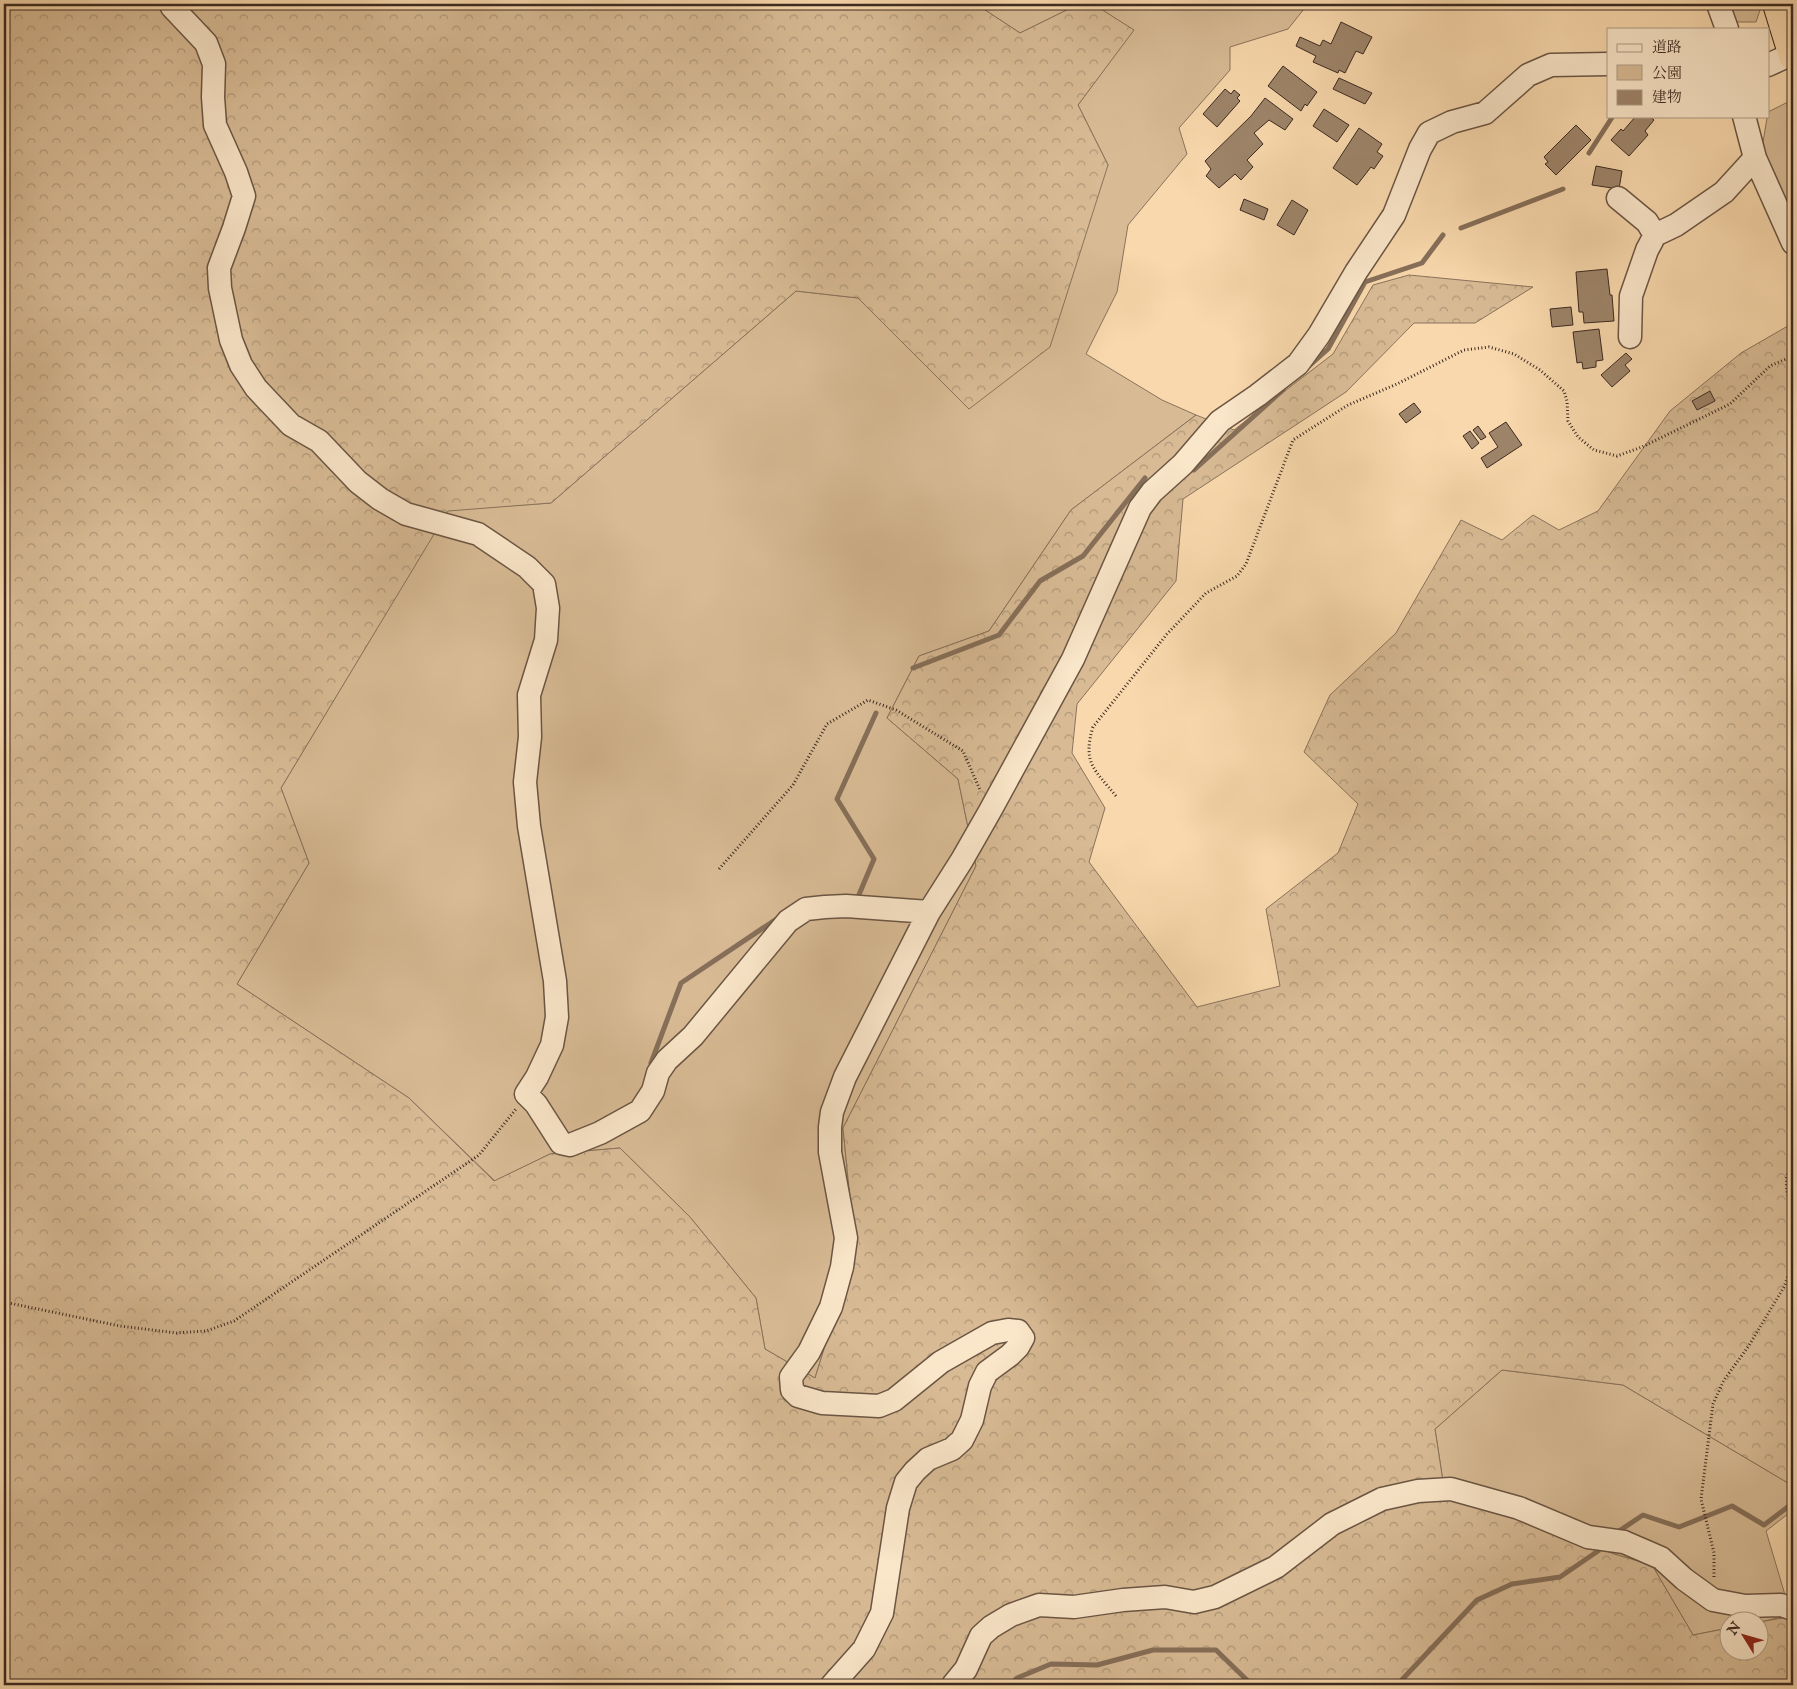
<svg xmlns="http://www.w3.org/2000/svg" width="1797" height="1689" font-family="'IM FELL English','Noto Serif JP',serif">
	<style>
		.green { fill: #d8bb95; stroke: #8a735c }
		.forest { fill: url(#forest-crowns); stroke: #8a735c }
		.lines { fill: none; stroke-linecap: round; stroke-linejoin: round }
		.stream { stroke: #866f59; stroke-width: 5 }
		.building { fill: #9e856a; stroke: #3c2b22 }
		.minor-casing { stroke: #6b5644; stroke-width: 25 }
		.highway-casing { stroke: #3c2b22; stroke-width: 30 }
		.path { stroke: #3c2b22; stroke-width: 3; stroke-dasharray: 1 2.5; stroke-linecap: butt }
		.minor { stroke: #fae6c9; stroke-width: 22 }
		.highway { stroke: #f8d8ac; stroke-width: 28 }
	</style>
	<defs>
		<pattern id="forest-crowns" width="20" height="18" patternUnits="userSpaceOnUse" patternTransform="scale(1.25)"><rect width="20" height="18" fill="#d8bb95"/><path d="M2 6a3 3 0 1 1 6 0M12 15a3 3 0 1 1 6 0" fill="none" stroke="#b09879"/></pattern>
	</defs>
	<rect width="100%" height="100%" fill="#f8d8ac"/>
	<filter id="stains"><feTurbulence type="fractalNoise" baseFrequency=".004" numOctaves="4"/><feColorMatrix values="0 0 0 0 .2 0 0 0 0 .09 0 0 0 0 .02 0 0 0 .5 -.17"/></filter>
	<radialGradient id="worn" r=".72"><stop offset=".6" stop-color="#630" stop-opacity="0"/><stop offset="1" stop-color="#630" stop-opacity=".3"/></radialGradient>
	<path class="green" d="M976,4H1079L1020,33Z
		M1093,4H1308L1288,29L1230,47V70L1179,128L1187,154L1128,225L1117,292L1086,354L1162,400L1196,415L1071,510L989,631L919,656L887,718L958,779L976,866L843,1128L855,1249L815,1378L765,1349L756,1298L690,1217L620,1148L550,1154L495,1181L409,1098L237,984L309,863L281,788L448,510L551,503L796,291L858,298L969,409L1108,165L1078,105L1133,30Z
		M1730,4H1758L1760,10L1756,22H1736Z
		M1792,100L1793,104V219L1762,148L1768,112Z
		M1502,1370L1623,1385L1793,1486V1510L1766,1531L1791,1615L1760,1622H1730L1729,1628L1693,1635L1652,1565L1614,1554L1444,1488L1435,1429Z"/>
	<path class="forest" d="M4,4H976L1020,33L1079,4H1093L1134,30L1078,105L1108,165L1050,347L969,409L858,298L796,291L551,503L448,511L281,788L309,863L237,984L409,1098L494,1181L550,1154L620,1148L690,1217L756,1298L765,1349L815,1378L855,1249L843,1128L976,866L958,779L887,718L919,656L989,631L1071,510L1196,415L1234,430L1333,354L1373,285L1409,275L1533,287L1475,323H1414L1346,392L1183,499L1176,581L1077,704L1072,753L1105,808L1089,862L1197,1007L1280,986L1266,909L1338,853L1358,804L1304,752L1330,695L1396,633L1461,520L1502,540L1533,515L1559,530L1598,511L1670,411L1741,353L1793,323V1486L1623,1385L1502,1370L1435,1429L1444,1488L1614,1554L1652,1565L1693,1635L1729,1628L1730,1652H1760V1622L1793,1616V1685H4Z"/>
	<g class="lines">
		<path class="stream" d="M1589,153L1613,116
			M1461,228L1563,189
			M1309,366L1328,349L1365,282L1422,263L1443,235
			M1194,470L1283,390
			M913,668L999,635L1040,581L1083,556L1145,478
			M854,897H858L874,859L837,799L876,713
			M651,1063L681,983L778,918
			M1619,1531L1643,1515L1679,1527L1732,1506L1764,1525L1793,1503
			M1010,1685L1017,1678L1051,1664L1097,1665L1153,1650H1216L1252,1685
			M1397,1685L1477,1600L1512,1584L1560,1577L1598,1551"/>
	</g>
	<path class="building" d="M1341,22L1372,37L1363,54L1356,51L1345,73L1339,70L1338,73L1313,62L1316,56L1296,46L1300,37L1320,46L1323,40L1331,44Z
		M1283,66L1317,92L1307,106L1305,104L1301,111L1268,86Z
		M1339,78L1372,93L1365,104L1333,89Z
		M1225,89L1231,94L1234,90L1240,95L1237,98L1240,101L1217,127L1203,114Z
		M1265,98L1293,119L1285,130L1269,120L1254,133L1263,144L1247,160L1253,167L1241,180L1235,174L1219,188L1206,176L1211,169L1205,161L1251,116Z
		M1324,109L1349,125L1337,142L1313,126Z
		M1636,116H1649L1654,120L1645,131L1648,135L1629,156L1611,140L1621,129L1623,131Z
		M1576,125L1591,140L1556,175L1545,164L1548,162L1544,157Z
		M1359,128L1382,144L1377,152L1383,156L1374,169L1371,167L1357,185L1333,168Z
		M1596,166L1622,171L1619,189L1592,185Z
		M1244,199L1268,209L1264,220L1240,210Z
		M1292,200L1308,210L1294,235L1277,225Z
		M1607,269L1610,295H1612L1614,321L1584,323L1583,312H1579L1576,272Z
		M1571,307L1573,325L1552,327L1550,309Z
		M1599,329L1603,360L1596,361V367L1583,369L1582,362L1577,363L1573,332Z
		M1626,353L1632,359L1625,365L1630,371L1612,387L1601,375Z
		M1710,391L1715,401L1697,410L1692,401Z
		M1414,403L1421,412L1406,423L1399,414Z
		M1506,422L1522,445L1487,468L1481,458L1498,447L1489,433Z
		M1478,426L1486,437L1481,440L1473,430Z
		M1470,431L1479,443L1472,449L1463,436Z"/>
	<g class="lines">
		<g class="minor-casing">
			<path id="minor" d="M171,4L172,7L206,43L214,64L213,97L215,125L236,172L244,196L234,228L219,268L220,288L231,340L241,365L256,388L291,425L319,441L358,482L380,499L406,514L478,534L527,567L544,584L548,608L546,640L529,695L530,737L525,782L529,826L555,981L557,1017L552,1045L537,1077L526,1094L536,1104L561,1143L570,1145L600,1133L640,1111L653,1091L658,1073L667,1060L693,1036L788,921L806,909L825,907L846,906L929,912
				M1718,4L1727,29
				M1768,65L1781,59
				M1744,116L1755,158L1793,243
				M1618,198L1647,222L1655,235
				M1630,337L1631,296L1647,250L1655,235L1676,225L1724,192L1755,158
				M832,1685L864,1649L882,1613L898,1508L906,1482L915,1471L928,1459L952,1449L962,1440L972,1420L980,1386L987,1372L1010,1355L1018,1347L1023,1338L1018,1331L1008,1330L992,1333L941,1362L894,1400L879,1406L822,1403L798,1396L792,1390L791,1377L809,1352L831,1307L842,1267L846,1238L830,1152V1127L832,1112L845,1077L929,912L962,860L990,811L1073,659L1140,508L1152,492L1183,464L1220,421L1258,395L1298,364L1319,335L1356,272L1394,215L1420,149L1429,133L1452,122L1485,113L1528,75L1551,65L1608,64
				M953,1685L966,1669L981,1636L991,1627L1011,1615L1039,1605L1074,1607L1123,1600L1165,1597L1194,1602L1215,1597L1276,1567L1332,1524L1382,1499L1418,1491L1451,1489L1519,1508L1588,1537L1624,1542L1661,1558L1684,1579L1713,1600L1745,1606L1781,1605L1793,1609"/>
		</g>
		<g class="highway-casing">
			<path id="highway" d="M1777,4L1793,56"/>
		</g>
		<path class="path" d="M1116,796C1095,770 1082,763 1093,727L1167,634L1206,593L1237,576L1246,564L1293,440L1348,405L1397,384L1464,350L1489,347L1514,354L1540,370L1564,391L1567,401L1568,421L1578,437L1594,450L1617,456L1642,447L1730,404L1770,366L1793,356
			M719,869L793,785L827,724L868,700L896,710L963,751L980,790
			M1793,1161C1781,1181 1788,1196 1793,1216
			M4,1302L120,1326L177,1333L206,1331L234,1321L479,1155L516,1109
			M1714,1577V1553L1701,1499L1713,1404L1724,1380L1748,1347L1784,1287L1793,1262"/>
		<use href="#minor" class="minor"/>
		<use href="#highway" class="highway"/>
	</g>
	<rect width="1797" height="1689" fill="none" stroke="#f8d8ac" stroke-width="20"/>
	<rect x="5" y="5" width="1787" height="1679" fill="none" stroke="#3c2b22" stroke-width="2.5"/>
	<rect x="10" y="10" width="1777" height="1669" fill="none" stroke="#3c2b22"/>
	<rect x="1607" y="28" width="162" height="90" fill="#fae6c9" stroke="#ae9b86"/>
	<rect x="1617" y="44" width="25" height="8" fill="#fae6c9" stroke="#ae9b86"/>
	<text x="1652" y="52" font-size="15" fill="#3c2b22">道路</text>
	<rect x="1617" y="65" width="25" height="15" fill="#d8bb95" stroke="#ae9b86"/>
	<text x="1652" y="78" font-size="15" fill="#3c2b22">公園</text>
	<rect x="1617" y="90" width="25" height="15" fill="#9e856a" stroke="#ae9b86"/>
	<text x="1652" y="102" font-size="15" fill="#3c2b22">建物</text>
	<g transform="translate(1744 1636) rotate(307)"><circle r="24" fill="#fae6c9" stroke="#ae9b86"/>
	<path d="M0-4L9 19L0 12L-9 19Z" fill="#8f2418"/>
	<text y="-8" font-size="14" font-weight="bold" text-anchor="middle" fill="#3c2b22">N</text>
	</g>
	<rect width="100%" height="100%" filter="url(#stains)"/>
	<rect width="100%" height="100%" fill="url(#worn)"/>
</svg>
